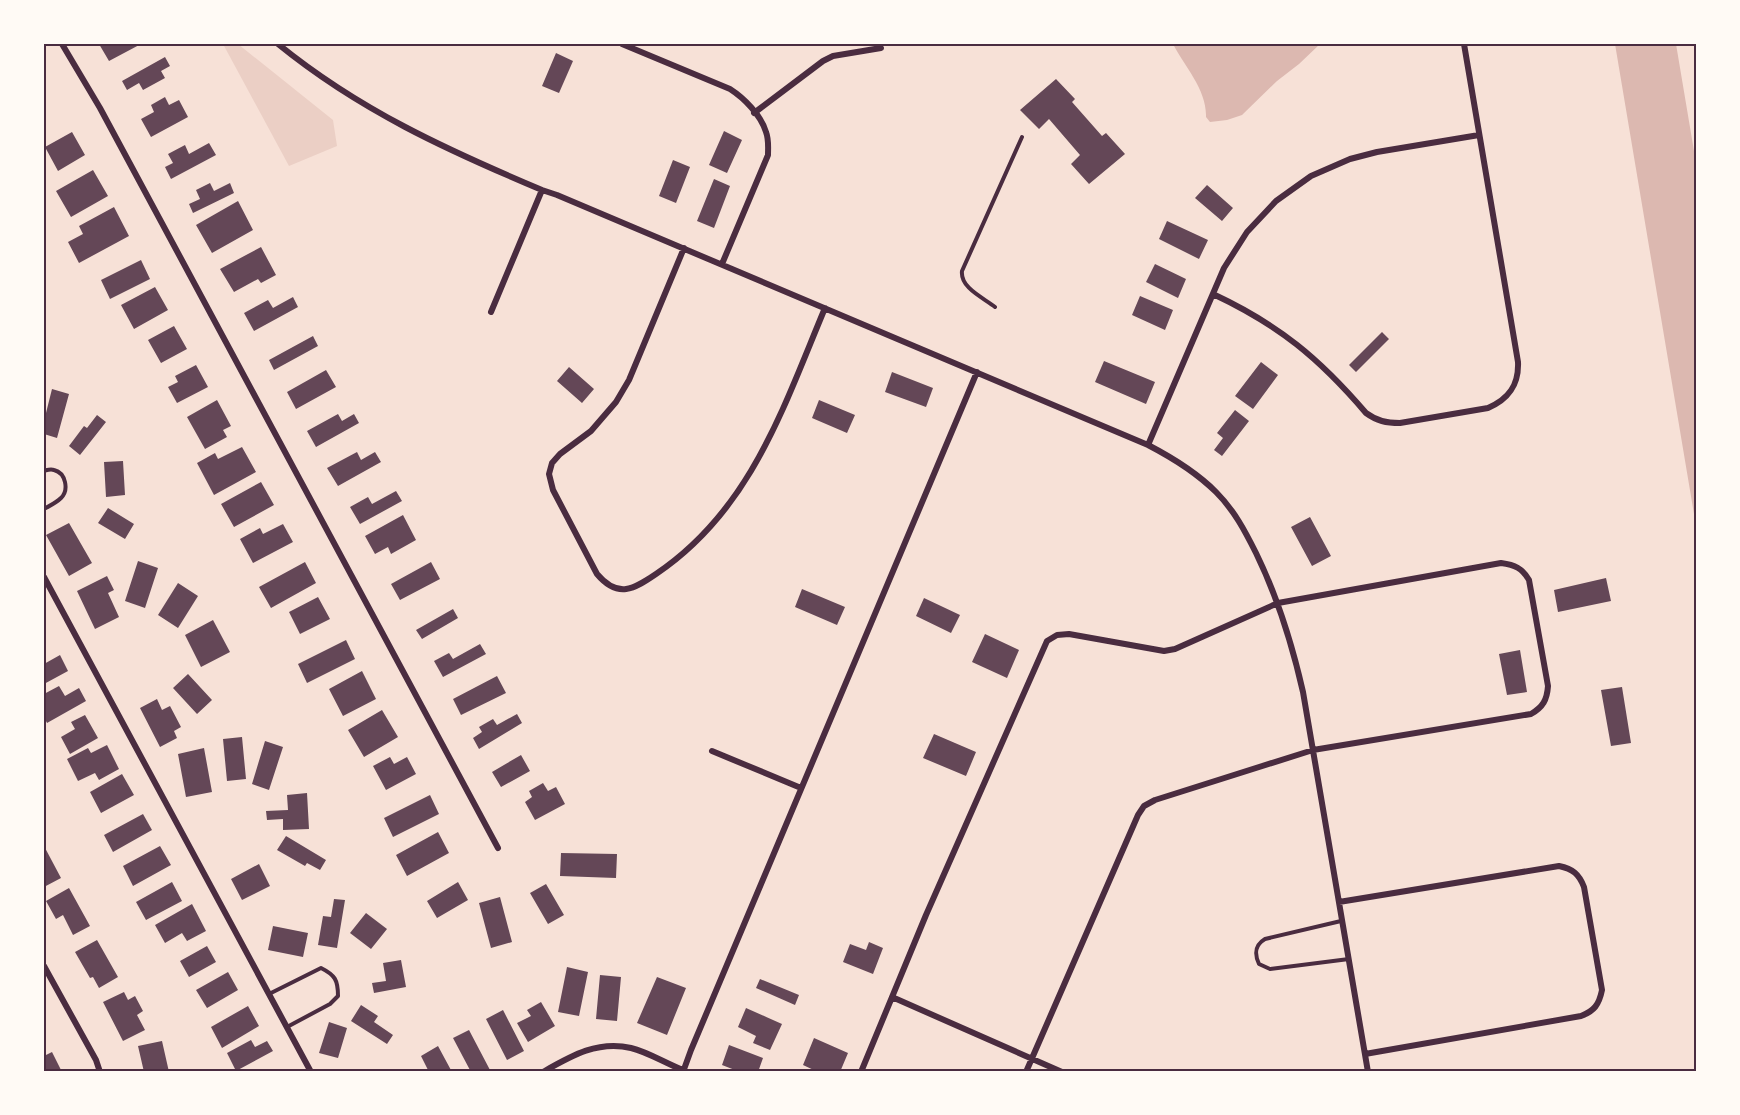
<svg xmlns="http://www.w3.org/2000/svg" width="1740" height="1115" font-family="Figtree,sans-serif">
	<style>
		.green { fill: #ebcfc5 }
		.water { fill: #dcb8b0 }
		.building { fill: #644757 }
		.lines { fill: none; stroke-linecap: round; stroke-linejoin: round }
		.service { stroke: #4a2c40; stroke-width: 4 }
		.minor { stroke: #4a2c40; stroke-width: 6 }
		.neatline { fill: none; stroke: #4a2c40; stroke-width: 2 }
	</style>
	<rect width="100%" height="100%" fill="#f7e1d7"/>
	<path class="green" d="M223,44H238L333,120L337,146L289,166Z"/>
	<path class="water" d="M1173,44H1320L1299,64L1277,81L1242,115L1227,120L1210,122L1206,117C1207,90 1185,67 1173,44Z
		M1615,44H1676L1696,163V526Z"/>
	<path class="building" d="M99,44H141L109,61Z
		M556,53L573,61L559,93L542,86Z
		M165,57L170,66L161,71L165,78L143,90L139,83L127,90L122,81Z
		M1056,79L1075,99L1072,102L1102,136L1106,133L1125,154L1089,184L1071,164L1080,155L1049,119L1039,129L1020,110Z
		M165,97L169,105L179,100L188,117L151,137L141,119L154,112L151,105Z
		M724,131L742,140L727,173L709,165Z
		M72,132L85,155L58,171L45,147Z
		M209,143L216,155L171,179L165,167L173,163L168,154L185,145L189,154Z
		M673,160L690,167L676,203L659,196Z
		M93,170L108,196L71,217L56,191Z
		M714,179L730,186L714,228L697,221Z
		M210,183L214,191L230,183L234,193L193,213L189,204L200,199L196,190Z
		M1207,185L1233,208L1222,221L1195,198Z
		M238,201L253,230L212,253L196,225Z
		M114,207L129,236L79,263L68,242L83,234L79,226Z
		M1167,221L1208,240L1199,259L1159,239Z
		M261,247L276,275L261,283L258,279L234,292L220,269Z
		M141,260L150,279L110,299L101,280Z
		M1155,264L1186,279L1178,298L1146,282Z
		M155,287L168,310L134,329L121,305Z
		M1140,296L1173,310L1165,330L1132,315Z
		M293,297L298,307L254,331L244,313L268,300L273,308Z
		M174,326L187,349L161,363L148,340Z
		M1382,332L1389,339L1356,372L1349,365Z
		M313,336L318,346L274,370L269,360Z
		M1104,361L1155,382L1146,404L1095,382Z
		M1261,362L1278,375L1253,409L1235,396Z
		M196,365L208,387L177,403L168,387L178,382L175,376Z
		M569,367L594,389L582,403L557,381Z
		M326,370L336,387L296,409L287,392Z
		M892,372L933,388L926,407L885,392Z
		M52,389L69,394L57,438L44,434V421Z
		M217,400L231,426L223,430L227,437L205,449L187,417Z
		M819,400L855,415L847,433L812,418Z
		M1235,410L1249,421L1222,456L1214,450L1223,438L1217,433Z
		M338,414L342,421L354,414L359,423L316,447L307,431Z
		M97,415L106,422L80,455L69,446L84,426L87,428Z
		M242,447L256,472L214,495L197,463L215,453L218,459Z
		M357,452L361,460L375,452L381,462L338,486L327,468Z
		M123,461L125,495L106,497L104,462Z
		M261,482L274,505L234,527L221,504Z
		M396,491L402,501L360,524L350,507L368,497L372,504Z
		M108,508L134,524L125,539L98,523Z
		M403,515L416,540L391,554L388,547L375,554L365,536Z
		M1310,517L1331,556L1312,566L1291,527Z
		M69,523L92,563L69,576L46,535Z
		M283,524L293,542L253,563L240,539L260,528L263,534Z
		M138,561L158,568L145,608L125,601Z
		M305,562L316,583L271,608L259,587Z
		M431,562L440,579L400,600L391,584Z
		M107,576L114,590L108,593L119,617L95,629L77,591Z
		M1606,578L1611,601L1558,612L1554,590Z
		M178,583L198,596L178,628L158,615Z
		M802,589L845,607L837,625L795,607Z
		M318,597L330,619L300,634L289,612Z
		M924,598L960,615L951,633L916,616Z
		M453,609L458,618L422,639L416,630Z
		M213,620L230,652L201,667L185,635Z
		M985,634L1019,650L1007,678L972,662Z
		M346,640L355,659L307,683L298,664Z
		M480,644L486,654L443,677L434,661L449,653L453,659Z
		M1520,650L1527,692L1507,695L1499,654Z
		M60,655L68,671L44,684V664Z
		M362,671L376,699L343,716L329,689Z
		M188,674L212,700L197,714L173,688Z
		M497,676L506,693L461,715L453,699Z
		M59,686L65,696L79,688L86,701L47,723L44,717V694Z
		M1622,687L1631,743L1611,746L1601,690Z
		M157,699L162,710L170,706L181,727L174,731L177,738L160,747L140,708Z
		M382,710L398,737L364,757L348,730Z
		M517,714L522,723L479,749L473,738L482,732L479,727L493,719L497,725Z
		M85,715L98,738L70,754L61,737L75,729L71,722Z
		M934,734L976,752L966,776L923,758Z
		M242,737L246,779L227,781L223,739Z
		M265,741L283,747L269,790L252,784Z
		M107,745L119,769L99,780L95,773L78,781L67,759L88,748L91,753Z
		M204,748L212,792L186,797L178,754Z
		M521,755L530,771L501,787L492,772Z
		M390,757L394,764L407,757L416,774L386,790L373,766Z
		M122,774L134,795L101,813L90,792Z
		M543,783L548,791L556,787L565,804L535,820L525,802L532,797L529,791Z
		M307,793L309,829L283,830V819L267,820L266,811L288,810L287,795Z
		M430,795L439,814L393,837L384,818Z
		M143,814L152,830L113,852L104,835Z
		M438,832L449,853L407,876L396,855Z
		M286,836L326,860L320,870L307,863L305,866L277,850Z
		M44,846L61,878L44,887Z
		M160,846L171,865L133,886L123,866Z
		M561,853L617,854L616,878L560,876Z
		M259,864L270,886L242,900L231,879Z
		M172,882L182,901L146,920L136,902Z
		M458,882L468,900L437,918L427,901Z
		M546,884L564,915L548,924L530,893Z
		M69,888L90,926L73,935L63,915L56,919L46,901Z
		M500,897L512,942L491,948L479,903Z
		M334,899L345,900L337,948L318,945L323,916L331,917Z
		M192,904L206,931L187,941L182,933L165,943L155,925Z
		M366,913L387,929L371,949L350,933Z
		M273,926L308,933L303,957L268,950Z
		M97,940L118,977L99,988L93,977L90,978L75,952Z
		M869,942L883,948L873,974L843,962L850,944L866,950Z
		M207,946L216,962L189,977L180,961Z
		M401,960L406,987L374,993L372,983L386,981L383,963Z
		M567,967L588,972L579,1016L558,1012Z
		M228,972L238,990L207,1008L196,990Z
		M600,975L621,977L617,1021L596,1019Z
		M657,977L686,988L667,1035L637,1023Z
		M760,979L799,995L795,1005L756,988Z
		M124,992L128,1000L135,996L143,1011L137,1015L145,1030L123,1041L103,1002Z
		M541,1002L555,1026L528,1042L517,1023L531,1016L527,1010Z
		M361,1005L378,1016L374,1022L393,1035L387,1044L351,1021Z
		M248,1006L259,1026L222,1048L211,1027Z
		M746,1008L782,1024L770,1050L753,1043L756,1036L738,1027Z
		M503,1010L524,1051L507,1060L486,1019Z
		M329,1022L347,1028L338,1058L319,1053Z
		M469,1030L490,1070L487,1072H471L453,1038Z
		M814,1038L848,1053L840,1072H818L803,1065Z
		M251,1040L255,1047L267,1041L273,1051L236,1071L227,1053Z
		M162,1041L169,1072H144L138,1046Z
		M729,1045L763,1058L758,1072H740L722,1065Z
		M438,1046L452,1072H429L421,1056Z
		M52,1052L62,1072H44V1056Z"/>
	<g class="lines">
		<path class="service" d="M995,307C984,298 960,288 962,271L1022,137
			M44,471C46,470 51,469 54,470C66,473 69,490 61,498C56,503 49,506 44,509
			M1341,921L1265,939C1255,945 1254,953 1259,964L1270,969L1349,959
			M269,994L321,968C335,975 338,980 338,996L330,1004L287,1027"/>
		<path class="minor" d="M62,44L100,108L498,848
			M278,44C359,110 447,150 542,190L557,195L1148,445C1173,458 1196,472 1216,492C1234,510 1245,531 1256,553C1278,598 1292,644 1303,692L1368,1072
			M622,44L730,89C744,98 761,115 766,132C769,140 768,147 768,155L722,264
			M754,113L823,61L833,56L881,48
			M684,248L629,380L616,402L591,431L560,454L552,463L549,474L553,490L597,574C618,599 634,589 656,574C751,510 783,408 825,308
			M1213,294C1279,325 1319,358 1366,413C1377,421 1386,423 1400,423L1488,408C1509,399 1519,385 1518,362L1464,44
			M491,312L542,190
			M1148,445L1224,268L1247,232L1276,201L1311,176L1350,159L1377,152L1479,135
			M44,577L311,1072
			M712,751L801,788
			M1339,902L1559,866C1573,869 1579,874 1584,887L1602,990C1599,1005 1594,1011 1581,1016L1365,1054
			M44,966L96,1060L100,1072
			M892,997L1062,1072
			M543,1072C571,1056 598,1040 631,1048C648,1052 667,1064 683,1070
			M683,1072L691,1050L977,372
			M861,1072L926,915L1047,641L1057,635L1069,634L1164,651L1175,649L1278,603L1501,563C1515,565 1522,568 1529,580L1548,686C1547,700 1543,707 1531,714L1313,750L1155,800L1144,806L1138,815L1026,1072"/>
	</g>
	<rect width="1740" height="1115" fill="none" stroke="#fffaf5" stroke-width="90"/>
	<rect x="45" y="45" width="1650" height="1025" class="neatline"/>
</svg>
